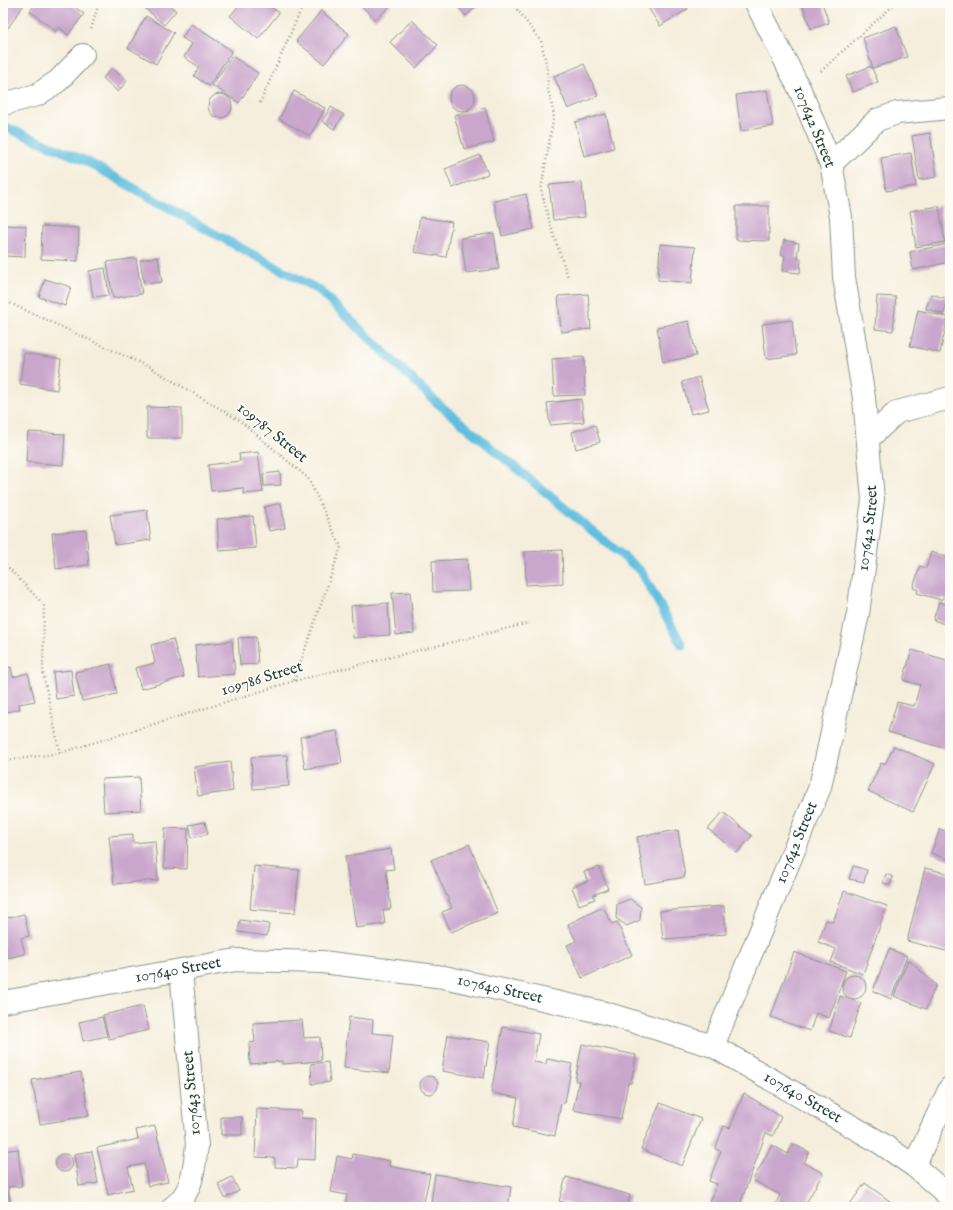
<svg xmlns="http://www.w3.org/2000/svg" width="953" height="1210" font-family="'IM FELL English',serif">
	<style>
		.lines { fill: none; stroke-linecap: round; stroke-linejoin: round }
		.stream { stroke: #61bedf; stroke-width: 9 }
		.building { fill: #c9a6cc }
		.minor-casing { stroke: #8a9688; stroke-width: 24 }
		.path { stroke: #8a9688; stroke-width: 2.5; stroke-dasharray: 1 3; stroke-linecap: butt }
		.minor { stroke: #fff; stroke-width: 22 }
		.labels { text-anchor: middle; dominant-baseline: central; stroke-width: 3.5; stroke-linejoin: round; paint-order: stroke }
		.street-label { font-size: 16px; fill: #1f3d34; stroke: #fdfcf7 }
	</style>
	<rect width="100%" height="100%" fill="#fdfcf7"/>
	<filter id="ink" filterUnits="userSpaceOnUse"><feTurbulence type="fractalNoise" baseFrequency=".025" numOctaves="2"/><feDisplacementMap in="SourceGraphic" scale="8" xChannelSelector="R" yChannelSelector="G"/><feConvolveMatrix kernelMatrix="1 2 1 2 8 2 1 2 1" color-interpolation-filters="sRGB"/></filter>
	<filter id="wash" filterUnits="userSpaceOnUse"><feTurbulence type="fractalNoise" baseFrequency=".012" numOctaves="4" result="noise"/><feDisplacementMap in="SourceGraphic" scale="16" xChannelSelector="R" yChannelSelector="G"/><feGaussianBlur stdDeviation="0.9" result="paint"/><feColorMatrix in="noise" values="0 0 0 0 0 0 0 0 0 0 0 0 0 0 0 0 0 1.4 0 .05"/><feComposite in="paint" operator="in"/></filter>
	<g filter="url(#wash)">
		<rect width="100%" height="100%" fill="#f6eedc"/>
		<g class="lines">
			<path class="stream" d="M3,126L86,161L213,233L319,290L436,402L641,571L682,645"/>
		</g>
		<g id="blocks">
			<path class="building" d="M3,3H25L8,28L3,24Z
				M36,3H70L84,14L68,35L59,27L56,31L30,11Z
				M139,3H167L176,11L164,25Z
				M241,3H266L279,13L258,39L230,16Z
				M359,3H393L375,20Z
				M454,3H480L466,16Z
				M645,3H684L688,9L660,26Z
				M804,3H822L829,23L811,29L802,4Z
				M321,11L349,34L324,64L296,41Z
				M146,16L174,33L156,64L128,48Z
				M412,20L438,45L416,68L390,42Z
				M191,24L232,51L209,86L194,76L199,67L184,57L192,44L182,38Z
				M896,26L907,57L873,68L863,38Z
				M232,56L258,73L239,103L212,85Z
				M584,64L598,96L568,109L554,76Z
				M871,66L878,82L853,92L846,76Z
				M112,68L127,81L118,92L103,78Z
				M449 98a13 13 0 1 1 26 0a13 13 0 1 1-26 0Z
				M767,90L773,126L741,131L736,95Z
				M294,91L325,108L310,136L279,119Z
				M208 106a12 12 0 1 1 24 0a12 12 0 1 1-24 0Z
				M331,107L344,115L334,129L322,121Z
				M485,107L494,142L464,149L454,115Z
				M606,114L614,148L584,156L575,122Z
				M930,133L937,177L919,180L912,136Z
				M911,153L916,186L886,191L881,158Z
				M480,155L488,174L452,188L445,169Z
				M582,182L585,217L553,220L549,185Z
				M526,194L534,229L502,236L494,201Z
				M736,206H769V241L736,240Z
				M939,206L945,242L916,247L910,211Z
				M420,217L452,222L446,257L414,252Z
				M3,225L26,226L25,257L3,256Z
				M42,226L79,228L78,261L41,259Z
				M494,233L499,269L466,273L461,238Z
				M784,240L799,243L797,258L801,259L800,273L782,271L785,256L781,255Z
				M660,244L695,247L692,283L658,280Z
				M948,244L950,262L913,270L910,252Z
				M158,257L162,282L144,284L140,260Z
				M136,258L142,294L113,298L107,262Z
				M105,268L109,295L93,297L89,271Z
				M45,279L71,287L65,306L39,297Z
				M588,294L591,329L561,332L558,296Z
				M931,294L948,299L944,314L926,309Z
				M877,296L896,297L893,331L875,329Z
				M918,310L948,317L940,353L910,346Z
				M792,320L796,355L766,359L762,324Z
				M689,321L696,356L663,362L657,327Z
				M24,353L61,359L57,390L20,384Z
				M584,357L585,395L554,396L552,359Z
				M699,377L709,410L691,414L682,382Z
				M581,399L584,422L550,425L547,403Z
				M147,407L182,408V438H147Z
				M595,425L600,442L576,449L572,432Z
				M28,432L65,434L63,465L26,462Z
				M258,452L263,492L244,494L243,488L211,491L208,465L240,461L239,454Z
				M3,468L6,486L3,487Z
				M280,472L281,485L264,486L263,474Z
				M281,503L285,528L269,531L264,507Z
				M147,510L151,540L115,545L110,515Z
				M253,516L256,548L219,551L217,519Z
				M86,530L89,565L56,569L52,533Z
				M562,550L563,583L526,585L525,552Z
				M931,552L950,558V600L942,598L941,600L917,593L918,590L913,588L920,566L926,568Z
				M467,559L469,591L433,592L432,561Z
				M410,592L414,633L396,635L392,593Z
				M939,602L950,605V626L933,620Z
				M388,603L390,635L353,638L351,606Z
				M256,637L258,664L240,665L238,638Z
				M173,639L184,677L141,689L135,668L155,663L151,645Z
				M232,641L235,674L198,677L195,645Z
				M912,650L950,661V750L888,732L897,702L914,706L920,685L903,680Z
				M111,664L117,694L82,701L75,672Z
				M11,667L13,677L28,673L35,701L19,704L20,709L3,713V669Z
				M71,670L74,696L56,699L53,672Z
				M337,731L342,763L305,769L300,737Z
				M894,746L935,764L913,812L868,791L881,763L885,764Z
				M287,755L289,786L253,789L251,757Z
				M230,762L233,791L198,796L194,767Z
				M139,777L141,810L104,812L102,779Z
				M723,812L752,836L737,853L708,829Z
				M205,822L208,834L192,838L189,825Z
				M165,828L188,829L187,869L164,868Z
				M940,829L950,833V860L931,853Z
				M678,830L685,877L645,884L637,837Z
				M133,834V843L155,841L158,880L114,884L109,836Z
				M469,844L498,913L451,932L442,912L452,908L431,860Z
				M391,849L394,869L386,870L391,909L383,910L385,924L356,928L345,856Z
				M254,866L299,870L295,913L250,909Z
				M853,866L867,870L864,882L849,879Z
				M599,867L608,889L593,895L595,899L579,905L572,887L588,881L584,872Z
				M925,868L950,874V952L907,941Z
				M886,874L893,877L890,885L883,883Z
				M844,891L887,906L863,974L831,962L836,949L818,942L826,920L833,922Z
				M630,899L641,907L640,920L627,926L616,918L617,904Z
				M3,901L7,918L24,914L29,936L21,938L25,954L3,959Z
				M724,906L726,934L663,939L660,911Z
				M603,907L612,924L617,922L632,955L582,978L567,945L576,941L568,924Z
				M240,920L269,924L267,936L238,932Z
				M889,949L907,956L891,999L873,991Z
				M794,952L846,971L829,1018L816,1013L810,1031L771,1017Z
				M908,959L936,985L926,1009L894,996Z
				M842 987a12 12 0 1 1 24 0a12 12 0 1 1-24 0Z
				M840,996L861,1003L850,1038L829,1031Z
				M143,1006L149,1030L109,1039L103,1015Z
				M102,1017L107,1036L83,1041L79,1022Z
				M349,1017L373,1020L372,1033L393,1035L389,1073L344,1068Z
				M302,1020L304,1038L320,1037L321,1061L282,1064V1061L250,1064L249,1043L255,1042L253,1023Z
				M503,1027L539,1034L534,1062L546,1064L547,1059L572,1064L565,1103H561L555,1136L513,1127L518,1098L491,1093Z
				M448,1035L490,1042L484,1078L442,1071Z
				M582,1044L636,1055L631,1083H628L621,1119L573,1110L579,1081H575Z
				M328,1062L330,1082L312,1084L311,1064Z
				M81,1072L89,1116L40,1124L32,1080Z
				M420 1085a9 9 0 1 1 18 0a9 9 0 1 1-18 0Z
				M744,1093L781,1117L773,1136L766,1133L739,1207H721L710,1202L717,1184L709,1181L721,1151L715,1149L724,1126L730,1128Z
				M660,1103L701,1119L682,1166L641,1149Z
				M257,1109L302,1111L301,1118L316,1119L315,1160L298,1159L297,1168L275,1167V1158L255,1157Z
				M221,1117H242V1135H221Z
				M155,1126L168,1182L148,1186L144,1164L128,1167L133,1189L108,1195L97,1148L138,1139L136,1130Z
				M793,1144L809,1152L804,1163L823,1173L804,1207H774L780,1195L753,1180L772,1145L788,1154Z
				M18,1149L22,1186L8,1187L10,1203L3,1204V1151Z
				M92,1151L98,1183L79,1186L74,1154Z
				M55 1163a9 9 0 1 1 18 0a9 9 0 1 1-18 0Z
				M353,1154L390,1161L389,1166L430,1174L423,1207L392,1204L391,1207H345L347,1195L331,1192L337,1156L352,1159Z
				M435,1174L511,1187L508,1207H439L440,1204L431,1203Z
				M232,1177L239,1191L225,1198L218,1184Z
				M566,1177L630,1195L627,1207H580L559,1201Z
				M865,1183L898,1207H848Z"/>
		</g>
	</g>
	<g filter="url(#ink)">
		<use href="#blocks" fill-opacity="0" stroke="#8a9688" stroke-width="1"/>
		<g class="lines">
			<g class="minor-casing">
				<g id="minor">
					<path d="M3,104L37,95L58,81L83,55"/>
					<path d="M831,164L877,120L897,113L950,108"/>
					<path d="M868,439L897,412L950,398"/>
					<path id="s1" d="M3,1002L236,960L322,962L444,977L605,1013L713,1046L879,1142L914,1166L950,1197"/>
					<path id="s2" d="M713,1046L820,787L858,614L873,499L864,398L844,277L841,217L831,164L800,90L756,3"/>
					<path d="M914,1166L950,1088"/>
					<path d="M173,1207C193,1193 194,1168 197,1145L181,971"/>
				</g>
			</g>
			<path class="path" d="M512,3L541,41L547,67L548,90L554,114L541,190L552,230L568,277
				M91,29L99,3
				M821,71L896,3
				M260,103L304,3
				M3,300L149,367L239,420L308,478L341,547L294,681
				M3,562L44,605L43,673L60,753
				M3,761L60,753L294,681L529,623"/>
			<use href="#minor" class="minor"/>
		</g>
	</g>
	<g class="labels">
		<g class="street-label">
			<text transform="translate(814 127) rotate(68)">107642 Street</text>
			<text transform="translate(272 433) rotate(39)">109787 Street</text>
			<text stroke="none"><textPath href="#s2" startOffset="544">107642 Street</textPath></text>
			<text transform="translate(262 679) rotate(-17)">109786 Street</text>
			<text stroke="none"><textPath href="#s2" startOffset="220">107642 Street</textPath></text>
			<text stroke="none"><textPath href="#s1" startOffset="178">107640 Street</textPath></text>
			<text stroke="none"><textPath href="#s1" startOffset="503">107640 Street</textPath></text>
			<text transform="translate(192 1093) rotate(-95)">107643 Street</text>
			<text stroke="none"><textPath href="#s1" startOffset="827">107640 Street</textPath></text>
		</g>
	</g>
	<rect width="953" height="1210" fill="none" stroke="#fdfcf7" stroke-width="16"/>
</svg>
